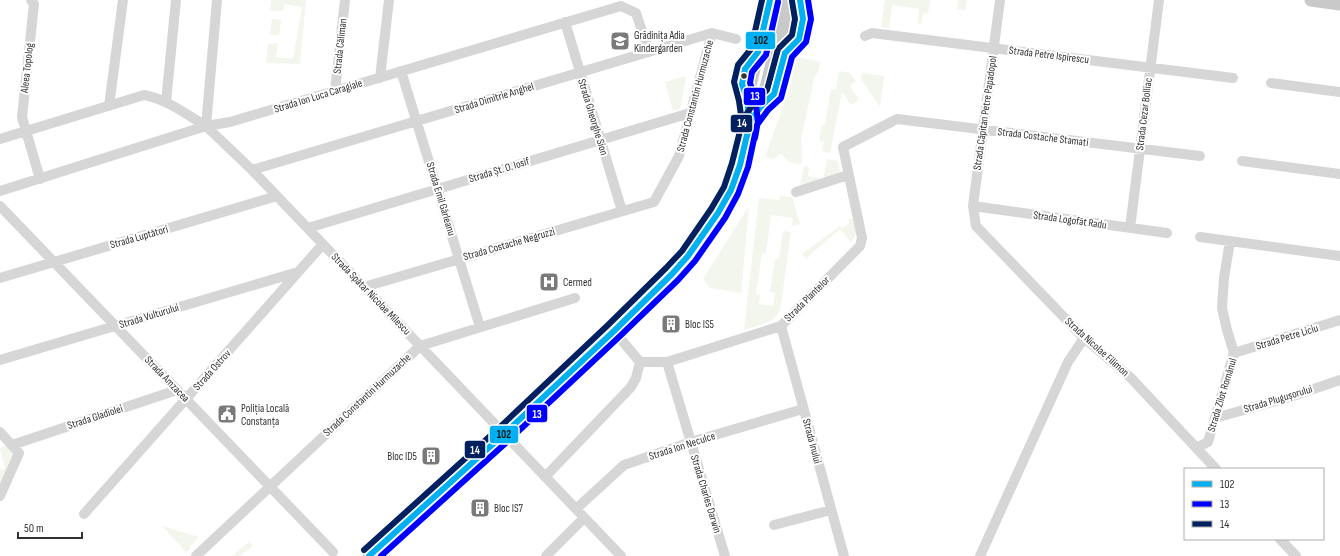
<svg xmlns="http://www.w3.org/2000/svg" width="1340" height="556" font-family="'Sofia Sans Condensed',sans-serif">
	<style>
		.green { fill: #f2f6ed }
		.lines { fill: none; stroke-linecap: round; stroke-linejoin: round }
		.minor { stroke: #d6d6d6; stroke-width: 10 }
		.major { stroke: #c9c9c9; stroke-width: 13 }
		.bus-1-casing { stroke: #fff; stroke-width: 9 }
		.bus-2-casing { stroke: #fff; stroke-width: 9 }
		.bus-3-casing { stroke: #fff; stroke-width: 9 }
		.bus-1 { stroke: #00b0f0; stroke-width: 6 }
		.bus-2 { stroke: #00f; stroke-width: 6 }
		.bus-3 { stroke: #002060; stroke-width: 6 }
		.bus-dot { fill: #323232; stroke: #fff; stroke-width: 1.5 }
		.labels { text-anchor: middle; dominant-baseline: central; stroke-width: 4; stroke-linejoin: round; paint-order: stroke }
		.poi-label { font-size: 11px; fill: #323232; stroke: #fff; text-anchor: start }
		.street-label { font-size: 11px; fill: #323232; stroke: #fff }
		.line-badge { stroke: #fff; stroke-width: 1.5 }
		.badge-label { font-size: 11px; text-anchor: middle; font-weight: bold; fill: #fff }
		.pale-badge-label { font-size: 11px; text-anchor: middle; font-weight: bold; fill: #111 }
	</style>
	<rect width="100%" height="100%" fill="#fff"/>
	<path class="green" d="M271,0H306L300,64L266,63L268,44L278,43L276,57L293,59L302,7L284,4L283,11H270Z
		M885,0H930L928,14L923,13L921,24L918,23L919,9L892,5L889,28L881,27Z
		M958,0H967L965,10L957,9Z
		M272,19L281,20L279,35H270Z
		M797,57L820,62L818,72L814,78L801,140L802,155L801,165L787,161L783,155L780,154L773,159L765,157L790,87Z
		M839,71L850,73L856,81L850,86L859,100L851,105L842,92L830,153L822,151L824,142L819,141L822,125H825L831,89L836,90Z
		M862,73L884,76L880,107L861,79Z
		M686,76L680,109L673,111L665,82Z
		M827,159L838,161L840,173L800,185L804,166L809,167L808,176L823,179Z
		M780,196L792,197L800,224L792,226L793,218L771,215L766,254L762,253L756,294L760,295L759,304L773,306L775,293L770,292L775,259H779L783,231L791,232L780,311C772,324 757,326 744,330L759,198L779,200Z
		M749,206L741,293L710,288L703,279Z
		M852,218C855,227 859,235 851,242L840,229L811,254V255L806,259L802,254L840,226L842,228L850,223L848,220Z
		M8,444L15,459L0,485V470L5,468L0,448Z
		M162,526L199,537L190,546L191,548L186,552Z
		M249,542L253,546L240,556H232Z"/>
	<g class="lines">
		<path class="minor" d="M31,0L34,4L22,117L40,179
			M217,0L206,126L252,170L621,556
			M1000,0L973,206L976,226L1084,338L1131,378L1216,469
			M565,22L622,211
			M865,36L872,33L1233,78
			M401,71L480,327
			M380,78L389,0
			M1271,83L1340,92
			M335,91L345,0
			M166,102L176,0
			M109,106L123,0
			M0,139L144,95C167,99 187,115 206,126
			M1242,161L1340,174
			M252,170L712,33L736,39
			M0,191L206,126L230,122L621,6L636,13L649,52
			M796,192L848,175
			M0,206L333,552
			M973,206L1167,233
			M308,228L690,113
			M1130,228L1159,0
			M1200,237L1340,256
			M0,278L277,196
			M364,287L654,202L679,156L712,33
			M781,326L844,556
			M614,331L640,362
			M1234,353L1340,320
			M0,360L298,272
			M640,362H667L781,326L860,246L862,238L843,147L897,119L1200,156
			M667,362L725,556
			M1215,418L1290,397L1340,380
			M0,432L19,453L0,496
			M12,445L177,390
			M1196,448L1208,442L1234,353L1227,330L1222,308L1224,278L1230,241
			M545,477L631,387L636,378L640,362
			M576,509L624,465L691,442L803,409
			M84,514L323,244
			M774,525L831,510
			M1280,539L1296,556
			M196,556L420,346L575,298
			M546,556L584,518
			M980,556L1068,362L1084,338"/>
		<path class="major" d="M1311,0L1340,4
			M762,105L774,94L799,0
			M750,122L747,99L770,0
			M369,556L504,434L614,331L672,274L704,235L718,213L731,190L740,165L750,122L762,105L787,0"/>
		<g class="bus-1-casing">
			<path id="bus-1" d="M747,136L750,122L747,99L742,84L745,69L758,52L770,0
				M369,556L504,434L614,331L672,274L688,256L718,213L731,190L740,165L750,122L762,105L774,94L785,53L799,39L803,19L800,0"/>
		</g>
		<g class="bus-2-casing">
			<path id="bus-2" d="M755,138L758,121L755,97L750,83L752,72L766,55L778,2
				M381,556L509,440L619,337L678,280L695,261L725,218L738,194L748,167L757,125L768,110L781,98L792,57L806,42L811,19L808,0"/>
		</g>
		<g class="bus-3-casing">
			<path id="bus-3" d="M739,134L742,122L739,101L734,82L738,65L751,49L762,0
				M364,550L499,428L608,325L666,268L682,251L711,209L724,187L732,163L743,119L756,100L767,90L778,49L792,35L795,19L792,1"/>
		</g>
		<use href="#bus-1" class="bus-1"/>
		<use href="#bus-2" class="bus-2"/>
		<use href="#bus-3" class="bus-3"/>
	</g>
	<defs>
		<g id="school-square" transform="scale(1)"><rect x="-9" y="-9" width="18" height="18" rx="4" fill="#7a7a7a" stroke="#fff"/><path d="M0-5L7-2L0 1L-7-2ZM-4 1L0 2.5L4 1V4Q0 6-4 4Z" fill="#fff"/></g>
		<g id="hospital-square" transform="scale(1)"><rect x="-9" y="-9" width="18" height="18" rx="4" fill="#7a7a7a" stroke="#fff"/><path d="M-5-5h3v3.5h4V-5h3V5h-3V1.5h-4V5h-3Z" fill="#fff"/></g>
		<g id="building-square" transform="scale(1)"><rect x="-9" y="-9" width="18" height="18" rx="4" fill="#7a7a7a" stroke="#fff"/><path d="M-4-6H4V6H1V3H-1V6H-4ZM-2.5-4.3h1.7v1.8h-1.7ZM.8-4.3h1.7v1.8H.8ZM-2.5-1h1.7V.8h-1.7ZM.8-1h1.7V.8H.8Z" fill="#fff"/></g>
		<g id="civic-square" transform="scale(1)"><rect x="-9" y="-9" width="18" height="18" rx="4" fill="#7a7a7a" stroke="#fff"/><path d="M-.6-6.5H3V-4.5H.6V-3L4-1V1h2V6H-6V1h2V-1L-.6-3ZM-1.2 2.5V6h2.4V2.5Z" fill="#fff"/></g>
	</defs>
	<g fill-rule="evenodd">
		<use href="#school-square" x="620" y="41"/>
		<use href="#hospital-square" x="549" y="282"/>
		<use href="#building-square" x="671" y="324"/>
		<use href="#civic-square" x="227" y="414"/>
		<use href="#building-square" x="431" y="456"/>
		<use href="#building-square" x="480" y="508"/>
	</g>
	<circle class="bus-dot" cx="744" cy="76" r="3.5"/>
	<g class="labels">
		<g class="poi-label">
			<text x="634" y="35">Grădinița Adia<tspan x="634" dy="13">Kindergarden</tspan></text>
			<text x="563" y="282">Cermed</text>
			<text x="685" y="324">Bloc IS5</text>
			<text x="241" y="408">Poliția Locală<tspan x="241" dy="13">Constanța</tspan></text>
			<text x="417" y="456" text-anchor="end">Bloc ID5</text>
			<text x="494" y="508">Bloc IS7</text>
		</g>
		<g class="street-label">
			<text transform="translate(340 46) rotate(-84)">Strada Căliman</text>
			<text transform="translate(1049 55) rotate(7)">Strada Petre Ispirescu</text>
			<text transform="translate(27 68) rotate(-84)">Aleea Topolog</text>
			<text transform="translate(318 96) rotate(-17)">Strada Ion Luca Caragiale</text>
			<text transform="translate(695 96) rotate(-75)">Strada Constantin Hurmuzache</text>
			<text transform="translate(494 98) rotate(-17)">Strada Dimitrie Anghel</text>
			<text transform="translate(985 113) rotate(-82)">Strada Căpitan Petre Papadopol</text>
			<text transform="translate(1144 114) rotate(-83)">Strada Cezar Bolliac</text>
			<text transform="translate(593 117) rotate(73)">Strada Gheorghe Sion</text>
			<text transform="translate(1043 137) rotate(7)">Strada Costache Stamati</text>
			<text transform="translate(499 170) rotate(-17)">Strada Șt. O. Iosif</text>
			<text transform="translate(441 199) rotate(73)">Strada Emil Gârleanu</text>
			<text transform="translate(1070 220) rotate(8)">Strada Logofăt Radu</text>
			<text transform="translate(139 237) rotate(-16)">Strada Luptători</text>
			<text transform="translate(509 244) rotate(-16)">Strada Costache Negruzzi</text>
			<text transform="translate(371 294) rotate(46)">Strada Spătar Nicolae Milescu</text>
			<text transform="translate(807 299) rotate(-45)">Strada Plantelor</text>
			<text transform="translate(149 316) rotate(-17)">Strada Vulturului</text>
			<text transform="translate(1287 337) rotate(-17)">Strada Petre Liciu</text>
			<text transform="translate(1097 347) rotate(42)">Strada Nicolae Filimon</text>
			<text transform="translate(212 370) rotate(-48)">Strada Ostrov</text>
			<text transform="translate(167 379) rotate(46)">Strada Amzacea</text>
			<text transform="translate(367 395) rotate(-43)">Strada Constantin Hurmuzache</text>
			<text transform="translate(1222 395) rotate(-73)">Strada Zilot Românul</text>
			<text transform="translate(1278 399) rotate(-17)">Strada Plugușorului</text>
			<text transform="translate(95 417) rotate(-18)">Strada Gladiolei</text>
			<text transform="translate(812 441) rotate(75)">Strada Inului</text>
			<text transform="translate(682 446) rotate(-18)">Strada Ion Neculce</text>
			<text transform="translate(706 494) rotate(73)">Strada Charles Darwin</text>
		</g>
	</g>
	<g class="line-badge">
		<rect x="745" y="31" width="31" height="19" rx="4" fill="#00b0f0"/>
		<rect x="743" y="87" width="23" height="19" rx="4" fill="#00f"/>
		<rect x="730" y="114" width="23" height="19" rx="4" fill="#002060"/>
		<rect x="526" y="404" width="22" height="19" rx="4" fill="#00f"/>
		<rect x="489" y="425" width="30" height="19" rx="4" fill="#00b0f0"/>
		<rect x="464" y="440" width="22" height="19" rx="4" fill="#002060"/>
	</g>
	<g class="badge-label">
		<text x="755" y="100">13</text>
		<text x="742" y="127">14</text>
		<text x="537" y="418">13</text>
		<text x="475" y="454">14</text>
	</g>
	<g class="pale-badge-label">
		<text x="761" y="44">102</text>
		<text x="504" y="438">102</text>
	</g>
	<rect x="1184" y="468" width="140" height="72" fill="#ffffff" stroke="#adadad"/>
	<rect x="1192" y="481" width="20" height="6" fill="#00b0f0" stroke="#adadad"/>
	<text x="1220" y="488" font-size="12" fill="#323232">102</text>
	<rect x="1192" y="501" width="20" height="6" fill="#0000ff" stroke="#adadad"/>
	<text x="1220" y="508" font-size="12" fill="#323232">13</text>
	<rect x="1192" y="521" width="20" height="6" fill="#002060" stroke="#adadad"/>
	<text x="1220" y="528" font-size="12" fill="#323232">14</text>
	<path d="M18 532v6h64v-6" fill="none" stroke="#323232" stroke-width="2"/>
	<text x="24" y="532" font-size="12" fill="#323232" stroke="#ffffff" stroke-width="3" paint-order="stroke">50 m</text>
</svg>
